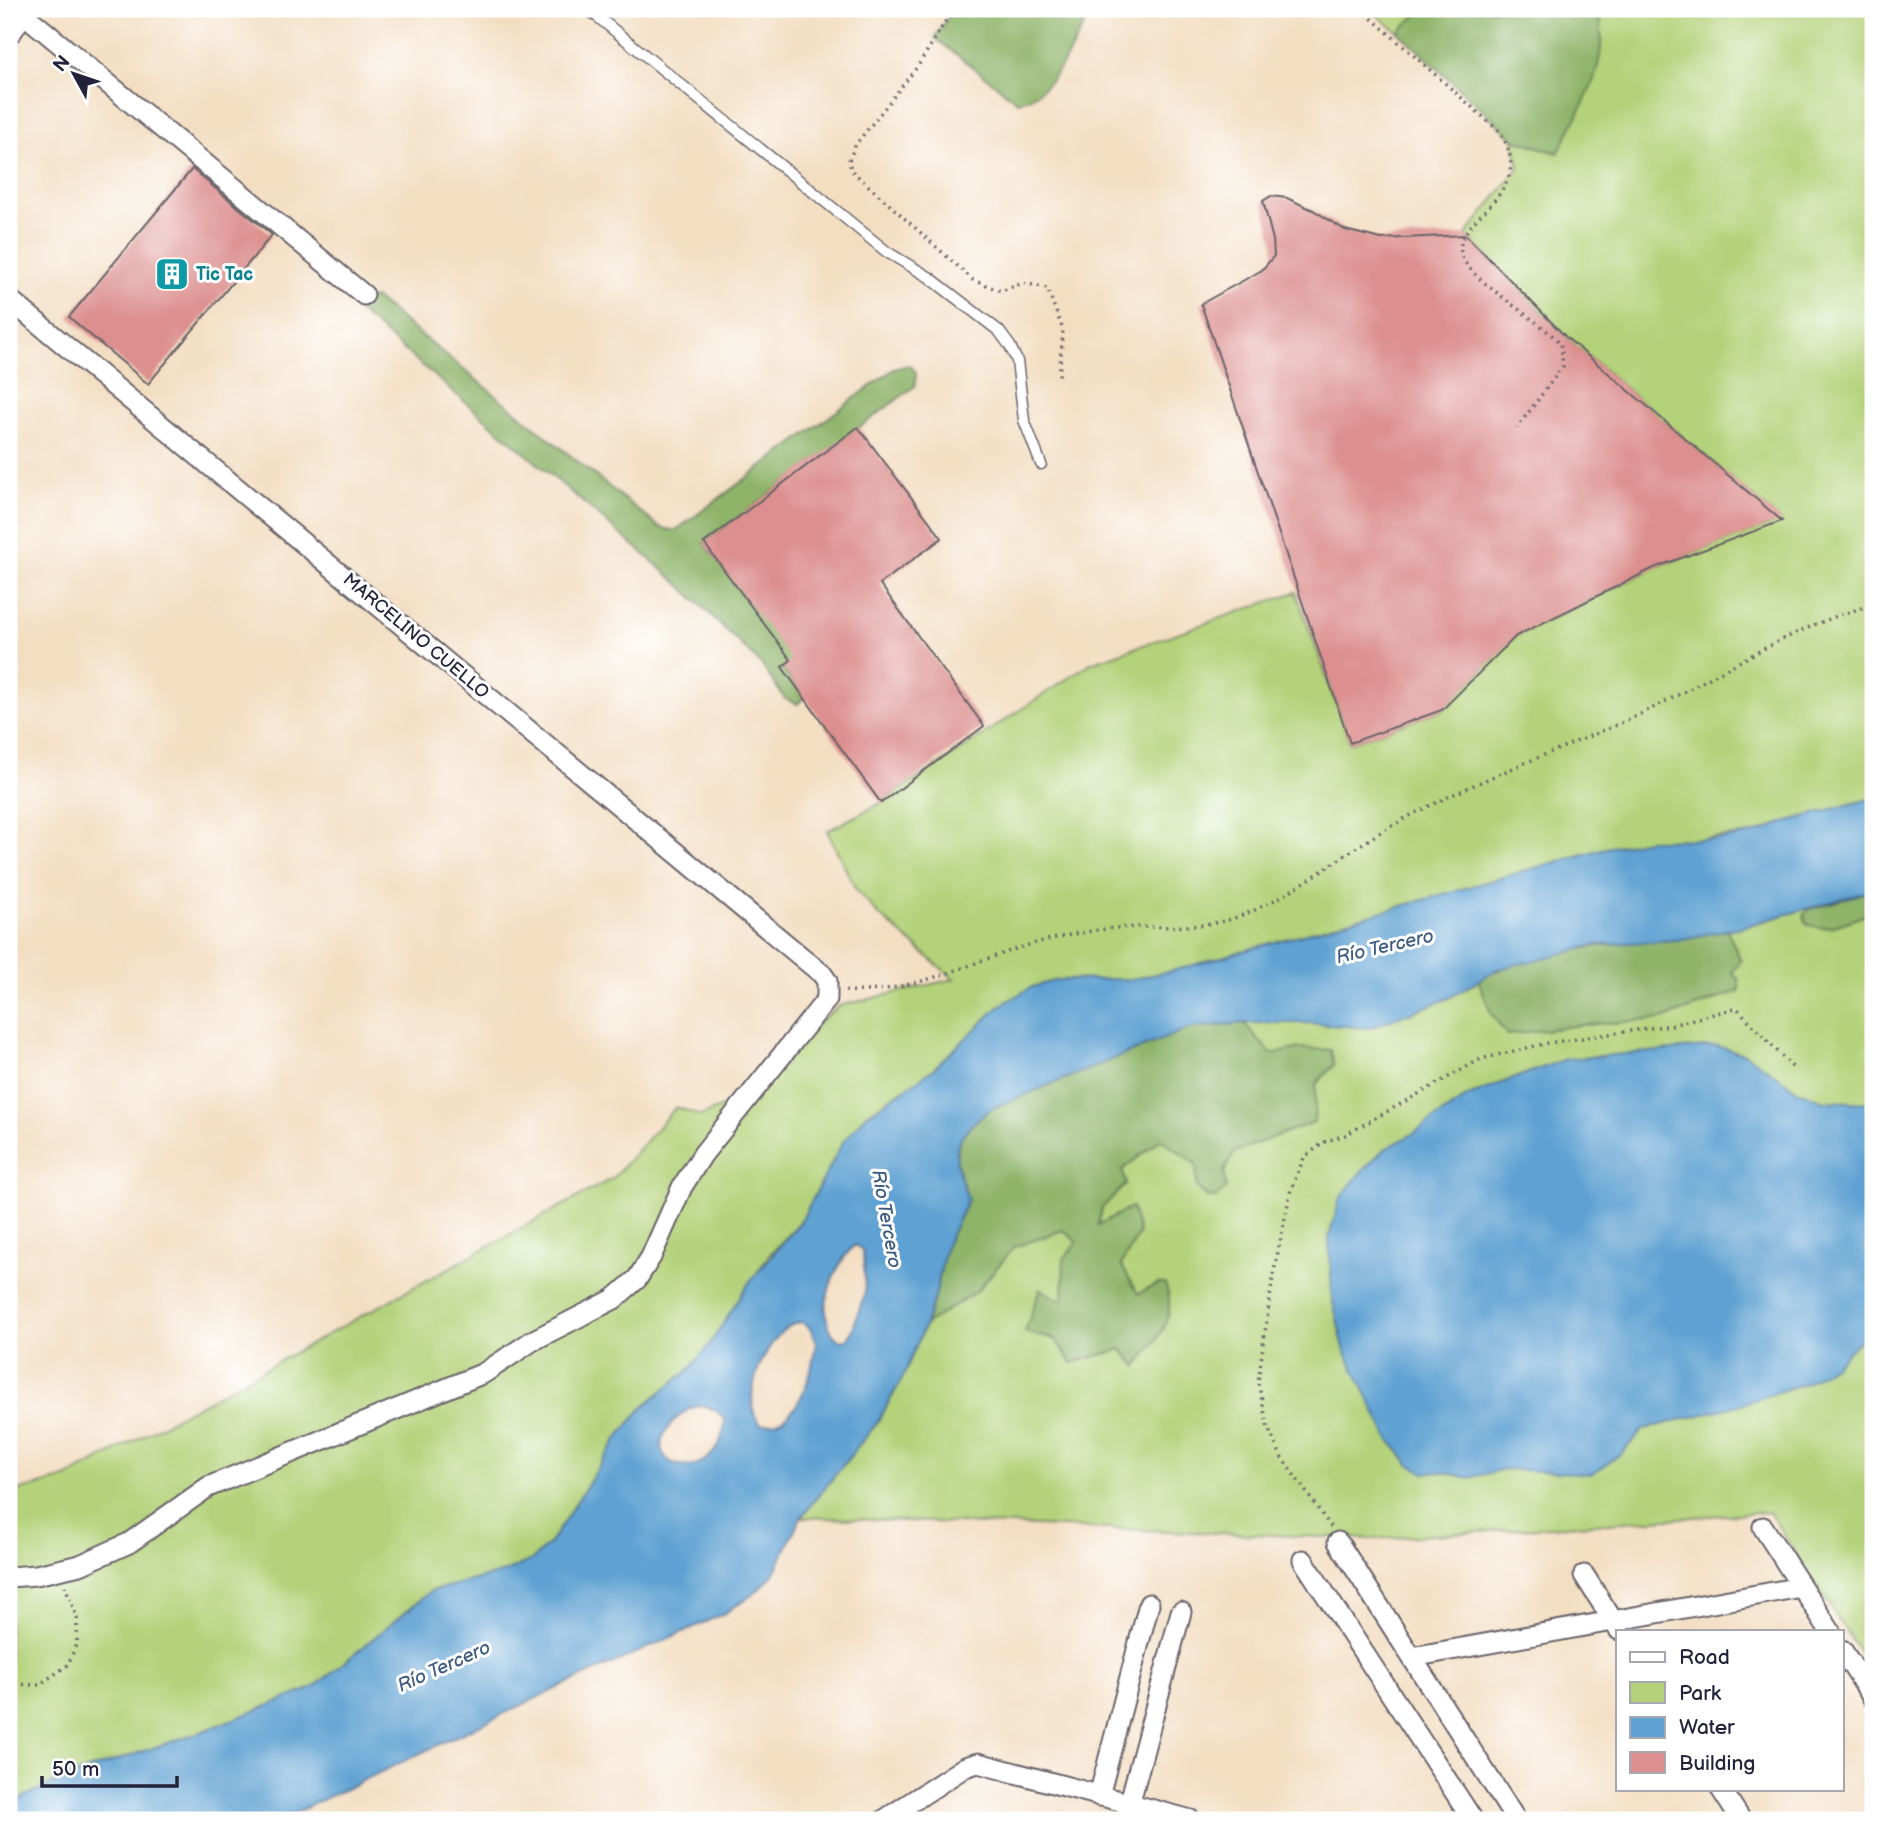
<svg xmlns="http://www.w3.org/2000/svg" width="1882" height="1829" font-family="'Balsamiq Sans',sans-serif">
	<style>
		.green { fill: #b3d279; stroke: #6a7a5a; stroke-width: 2 }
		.forest { fill: #8eb469; stroke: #586b52; stroke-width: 2 }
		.water { fill: #5ea1d2; stroke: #406286; stroke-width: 2; fill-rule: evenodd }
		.building { fill: #dc8f8e }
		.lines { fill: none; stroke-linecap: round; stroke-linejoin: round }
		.service-casing { stroke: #6b646a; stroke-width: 13 }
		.minor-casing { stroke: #6b646a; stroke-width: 23 }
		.secondary-casing { stroke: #6b646a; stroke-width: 32 }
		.path { stroke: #6b646a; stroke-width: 3.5; stroke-dasharray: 2 5; stroke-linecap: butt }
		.service { stroke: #fff; stroke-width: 10 }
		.minor { stroke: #fff; stroke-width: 19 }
		.secondary { stroke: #fff; stroke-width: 28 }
		.labels { text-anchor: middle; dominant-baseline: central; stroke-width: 6; stroke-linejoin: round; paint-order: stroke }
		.culture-label { font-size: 18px; font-weight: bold; fill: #0d838f; stroke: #fff; text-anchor: start }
		.street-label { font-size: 18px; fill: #22223b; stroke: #fff }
		.water-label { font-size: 19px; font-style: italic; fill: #3d5b7f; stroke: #fff }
	</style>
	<rect width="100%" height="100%" fill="#fff"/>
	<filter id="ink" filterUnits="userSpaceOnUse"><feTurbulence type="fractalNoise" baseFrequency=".0143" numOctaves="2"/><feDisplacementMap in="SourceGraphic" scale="14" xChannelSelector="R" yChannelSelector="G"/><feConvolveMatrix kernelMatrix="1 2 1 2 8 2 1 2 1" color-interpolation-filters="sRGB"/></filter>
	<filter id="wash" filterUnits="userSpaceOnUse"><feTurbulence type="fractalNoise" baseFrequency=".00686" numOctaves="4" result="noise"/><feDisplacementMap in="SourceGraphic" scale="28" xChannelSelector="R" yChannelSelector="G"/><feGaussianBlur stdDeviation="1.57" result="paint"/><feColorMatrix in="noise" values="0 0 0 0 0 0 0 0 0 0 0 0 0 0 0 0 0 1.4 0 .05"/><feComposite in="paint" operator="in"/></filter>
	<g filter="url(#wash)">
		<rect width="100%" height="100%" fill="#f3dec2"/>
		<path class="green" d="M1369,9H1423L1398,32Z
			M1596,9H1873V798L1785,822L1754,834L1606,848L1176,970L1132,979L1057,980L1001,1005L931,1071L863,1117L801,1221L769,1255L708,1347L691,1368L644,1406L619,1436L550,1543L532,1560L502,1573L431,1591L313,1688L206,1730L62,1779L9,1804V1493L66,1478L613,1178L676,1107L701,1116L762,1090L821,1020L839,1006L954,979L878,914L856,890L827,831L881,803L1091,663L1296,592L1350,743L1442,710L1516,636L1654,568L1781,521L1567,338L1466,235L1519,168L1514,139L1558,153L1601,22Z
			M1873,890V1673L1769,1512L1374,1539L801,1517L877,1423L902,1379L925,1325L978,1290L1014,1247L1063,1230L1077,1242L1064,1259L1063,1302L1025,1332L1056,1340L1072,1363L1121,1349L1137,1366L1158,1284L1138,1294L1121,1265L1139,1233L1098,1226L1102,1208L1125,1184L1122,1170L1161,1139L1196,1164L1224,1173L1234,1152L1313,1122L1316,1084L1334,1065L1300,1048L1270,1055L1244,1023H1308L1369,1028L1449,998L1478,979L1491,1013L1507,1035L1581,1025L1662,1019L1739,991L1732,972L1741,961L1727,930Z"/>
		<path class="forest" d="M953,9H1092C1075,40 1056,93 1018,102L935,38Z
			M1423,9H1596C1615,58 1580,110 1558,153L1514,139L1398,32Z
			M375,298L659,527L675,531L894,369L909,365L916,372L915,386L704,543L793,659L782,668L804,697L798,704L785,699L761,664L678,583L357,310L360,301Z
			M1873,890V913C1852,918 1826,935 1806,923L1804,915L1808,910Z
			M1727,930L1741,961L1732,972L1739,980V991L1662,1019L1581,1025L1507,1035L1491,1013L1478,979C1553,940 1645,946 1727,930Z
			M1244,1023L1271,1054L1301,1048L1331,1050L1334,1065L1316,1084L1314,1122L1234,1152L1224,1172L1226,1188L1216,1198L1207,1197L1197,1187L1196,1164L1161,1139L1122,1170L1126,1184L1102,1208L1098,1225L1132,1207L1139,1233L1121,1265L1138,1294L1158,1284H1165C1179,1319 1156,1340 1137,1366L1121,1349L1072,1363L1056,1340L1025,1332L1040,1289L1063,1302L1064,1259L1077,1242L1063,1230L1014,1247L978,1290L925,1325L936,1293L946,1245L968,1199L955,1161L959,1138L971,1124L992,1108L1190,1028Z"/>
		<path class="water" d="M1873,798V890L1742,927L1677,940L1597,945L1498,969L1449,998L1369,1028L1308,1023H1244L1190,1028L992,1108C949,1140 950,1150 968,1199L946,1245L936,1293L925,1325L902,1379L877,1423L801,1517L773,1575L755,1593L723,1614L562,1686L280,1820H9V1804L62,1779L206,1730L313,1688L431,1591L502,1573L532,1560L550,1543L619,1436L644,1406L691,1368L708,1347L750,1281L801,1221L843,1142L864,1117L931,1071L1001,1005L1032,987L1057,980L1132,979L1176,970L1606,848L1648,840L1722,839L1754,834L1785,822ZM855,1245L863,1251L865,1292L851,1334L847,1340L840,1341C811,1320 832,1266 855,1245ZM801,1322L809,1327L816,1341C813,1371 799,1429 761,1424C736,1401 769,1326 801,1322ZM703,1405L717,1411L725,1420C720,1493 627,1467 675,1420C684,1412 691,1406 703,1405Z
			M1717,1046L1745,1054L1799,1091L1825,1101L1873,1103V1327L1834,1366L1806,1383L1735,1406L1644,1429L1623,1452L1593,1474L1505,1469L1469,1478L1443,1472L1425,1473L1409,1464L1388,1438L1344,1349L1332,1298L1329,1237L1340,1198L1361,1172L1383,1150L1411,1135L1468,1096L1517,1077L1566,1059Z"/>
		<g id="blocks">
			<path class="building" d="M192,169L272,235L148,384L69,317Z
				M1271,196L1287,198L1313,210L1345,230L1381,239L1466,235L1567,338L1782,521L1654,568L1516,636L1442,710L1350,743L1201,304L1262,270L1274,256L1273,240L1263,201Z
				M858,427L942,538L880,584L984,726L881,803L782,667L791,660L704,543Z"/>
		</g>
	</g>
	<g filter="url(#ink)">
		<use href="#blocks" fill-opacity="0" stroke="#6b646a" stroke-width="2"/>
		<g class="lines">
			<g class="service-casing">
				<path id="service" d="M588,9L887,252L929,277L999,331L1010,346L1017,361L1024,420L1041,464"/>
			</g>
			<g class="minor-casing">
				<path id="minor" d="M20,11L364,295
					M9,299L822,974L827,981V999L703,1154L682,1187L651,1257L637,1279L614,1299L532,1341L484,1373L208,1487L129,1543L80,1565L36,1575L9,1577
					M1763,1527L1830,1631
					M1338,1542L1516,1820
					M1303,1560L1473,1820
					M1584,1575L1619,1630
					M1842,1650L1873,1698
					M1412,1657L1801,1587
					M1721,1789L1741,1820
					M1099,1796L1149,1604
					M884,1820L965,1767L978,1763L1191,1820
					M1125,1820L1181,1612"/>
			</g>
			<g class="secondary-casing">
				<path id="secondary" d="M9,28L21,9"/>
			</g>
			<path class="path" d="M953,9L918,66L856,144L849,160L851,170L973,280L1001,291L1023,283L1047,288L1063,330L1059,377
				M1361,9L1499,131C1543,195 1448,218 1462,256C1470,281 1540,320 1561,344L1563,366L1517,428
				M845,991C911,995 977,959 1039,942C1063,936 1091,930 1116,928C1158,925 1203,931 1243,915C1296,894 1342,854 1391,826C1465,785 1544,756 1621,723C1705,686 1783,628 1873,605
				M1331,1527L1282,1458L1268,1428L1258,1382L1273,1276L1291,1189L1304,1158L1324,1142L1345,1135L1481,1059L1548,1043L1671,1025L1737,1008L1794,1069
				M9,1684L39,1685L68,1665L77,1642V1618L65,1586"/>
			<use href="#service" class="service"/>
			<use href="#minor" class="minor"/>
			<use href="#secondary" class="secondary"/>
		</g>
	</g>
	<defs>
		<g id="building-square" transform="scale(1.75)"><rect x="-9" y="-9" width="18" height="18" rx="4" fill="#0f9aa8" stroke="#fff"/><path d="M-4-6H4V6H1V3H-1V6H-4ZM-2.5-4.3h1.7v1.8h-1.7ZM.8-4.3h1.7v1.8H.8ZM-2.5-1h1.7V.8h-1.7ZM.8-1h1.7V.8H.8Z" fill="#fff"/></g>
	</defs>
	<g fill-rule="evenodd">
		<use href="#building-square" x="172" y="274"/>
	</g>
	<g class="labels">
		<g class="culture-label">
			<text x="196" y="274">Tic Tac</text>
		</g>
		<g class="street-label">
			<text transform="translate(416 636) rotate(40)">MARCELINO CUELLO</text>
		</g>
		<g class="water-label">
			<text transform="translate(1385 947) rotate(-13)">Río Tercero</text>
			<text transform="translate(886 1219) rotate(80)">Río Tercero</text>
			<text transform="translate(444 1667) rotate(-24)">Río Tercero</text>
		</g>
	</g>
	<rect width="1882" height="1829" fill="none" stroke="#fff" stroke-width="35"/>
	<rect x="1616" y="1630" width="228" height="161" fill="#ffffff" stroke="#a7a7b1" stroke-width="2"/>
	<rect x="1630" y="1652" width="35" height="10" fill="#ffffff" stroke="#a7a7b1" stroke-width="2"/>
	<text x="1679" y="1664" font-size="21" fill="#22223b">Road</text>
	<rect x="1630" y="1682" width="35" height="21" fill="#b3d279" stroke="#a7a7b1" stroke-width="2"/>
	<text x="1679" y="1700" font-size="21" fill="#22223b">Park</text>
	<rect x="1630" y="1717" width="35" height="21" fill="#5ea1d2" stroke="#a7a7b1" stroke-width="2"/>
	<text x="1679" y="1734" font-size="21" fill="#22223b">Water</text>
	<rect x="1630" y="1752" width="35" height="21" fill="#dc8f8e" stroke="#a7a7b1" stroke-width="2"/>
	<text x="1679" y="1770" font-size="21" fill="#22223b">Building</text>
	<g transform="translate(74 74) rotate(310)" stroke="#ffffff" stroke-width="5" paint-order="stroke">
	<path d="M0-5L12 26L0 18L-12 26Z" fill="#22223b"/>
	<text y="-10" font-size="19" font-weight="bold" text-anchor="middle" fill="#22223b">N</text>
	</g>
	<path d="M42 1776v10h135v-10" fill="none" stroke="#22223b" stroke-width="3.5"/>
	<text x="52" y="1776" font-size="21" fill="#22223b" stroke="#ffffff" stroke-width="5" paint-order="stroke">50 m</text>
</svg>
